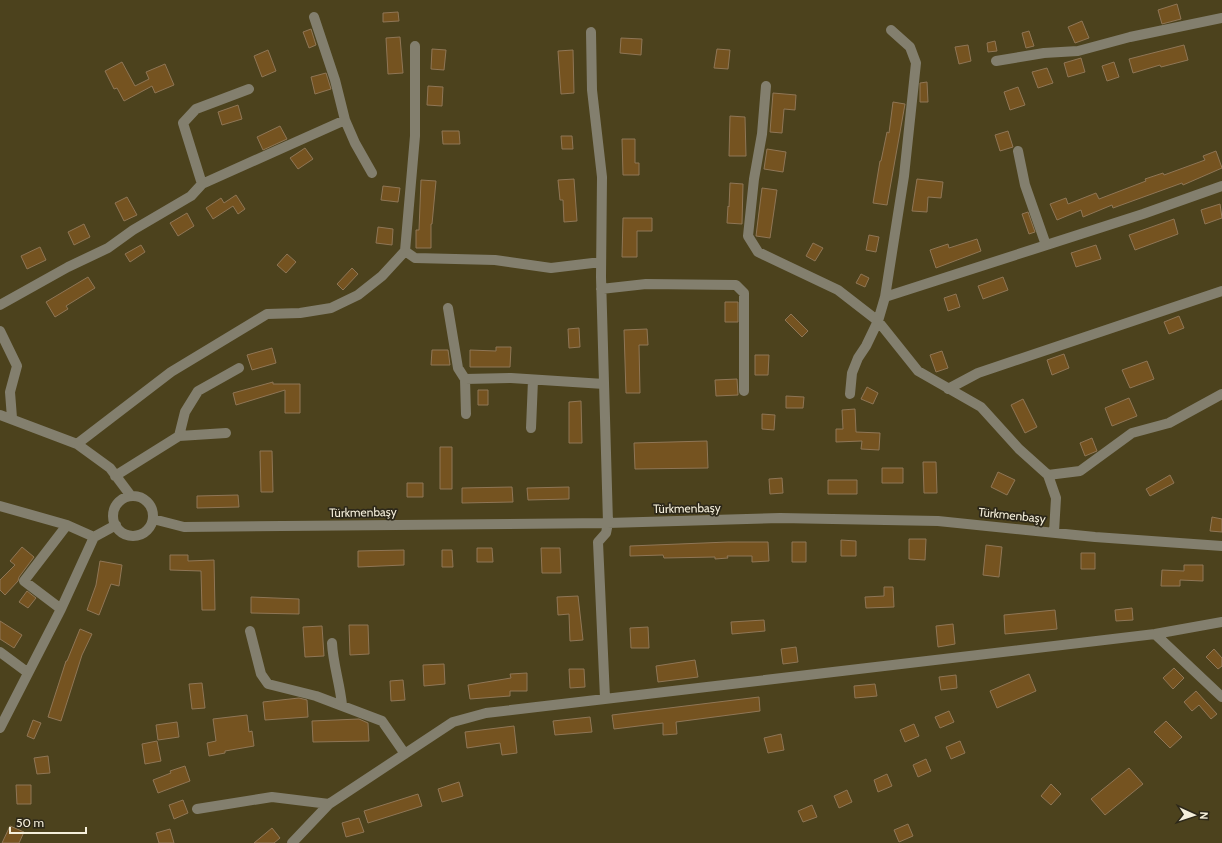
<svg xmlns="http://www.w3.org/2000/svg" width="1222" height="843" font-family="Cabin,sans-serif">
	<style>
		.building { fill: #755320; stroke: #8f7656 }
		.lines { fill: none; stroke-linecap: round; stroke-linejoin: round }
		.minor { stroke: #837f6e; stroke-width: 10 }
		.labels { text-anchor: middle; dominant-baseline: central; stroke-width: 3.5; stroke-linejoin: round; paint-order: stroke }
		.street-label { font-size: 12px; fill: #f5efdb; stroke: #2d2819 }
	</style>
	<rect width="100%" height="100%" fill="#4c421d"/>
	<path class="building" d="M1177,4L1181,19L1162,24L1158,10Z
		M398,12L399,21L383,22V13Z
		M1082,21L1089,38L1075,43L1068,27Z
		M311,29L316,45L309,48L303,32Z
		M1029,31L1034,46L1026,48L1022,33Z
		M400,37L403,73L388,74L386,38Z
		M621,38L642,39L641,55L620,53Z
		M995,41L997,51L988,52L987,43Z
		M968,45L971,61L959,64L955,47Z
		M1184,45L1188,60L1161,67L1160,65L1133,73L1129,59Z
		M432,49L446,50L444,70L431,69Z
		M717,49L730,50L728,69L714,68Z
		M268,50L276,71L262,77L254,56Z
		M573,50L574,93L561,94L558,51Z
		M1081,58L1085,72L1068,77L1064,63Z
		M122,62L135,86L149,79L146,72L165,64L174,85L155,93L152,86L124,101L117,88L114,89L105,71Z
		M1114,62L1119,77L1107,81L1102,66Z
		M1047,68L1053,83L1038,88L1032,72Z
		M326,73L331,89L315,94L311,77Z
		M927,82L928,102H920V83Z
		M428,86L443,87L442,106L427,105Z
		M1018,87L1025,105L1010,110L1004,92Z
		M773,93L796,95L795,110L784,109L782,133L770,132Z
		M893,102L905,104L887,205L873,203L880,161H881L887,132L889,133Z
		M238,105L242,119L222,125L218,112Z
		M730,116L745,117L746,156H729Z
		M280,126L287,139L263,150L257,137Z
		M442,131H459L460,144H443Z
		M1008,131L1013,147L1000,151L995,135Z
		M561,136H572L573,149H562Z
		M622,139H635V163H639V175H623Z
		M305,148L313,159L298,169L290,158Z
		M767,149L786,152L783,172L764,169Z
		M1216,151L1222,168L1183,185L1182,183L1113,208L1112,205L1083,217L1081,210L1057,220L1050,204L1066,198L1068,204L1096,193L1099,199L1146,181L1145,179L1163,173L1164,175L1205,160L1203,156Z
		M574,179L577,221L564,222L563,200H560L558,180Z
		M917,179L943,182L941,198L928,197L927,212L912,211Z
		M421,180L436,181L432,224H431V248H416V230H419Z
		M730,183L743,184L742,224L727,223L728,206L729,207Z
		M383,186L400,188L398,202L381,200Z
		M762,188L777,190L770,238L756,236Z
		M236,195L245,209L238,214L233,206L213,219L206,208L221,198L224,203Z
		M127,197L137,215L124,221L115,203Z
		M1220,204L1222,218L1205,224L1201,210Z
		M1028,212L1035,232L1029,234L1022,214Z
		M187,213L194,226L178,236L170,223Z
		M623,218H652V231H637V257H622Z
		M1174,219L1178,234L1135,250L1129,235Z
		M84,224L90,237L74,245L68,232Z
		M378,227L393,229L392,245L376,243Z
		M869,235L879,237L876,252L866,250Z
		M977,239L981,251L936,268L930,250L948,244L949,248Z
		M813,243L823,248L815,261L806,256Z
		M141,245L145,252L130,262L125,254Z
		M1096,245L1101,259L1076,267L1071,253Z
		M40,247L46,260L27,269L21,256Z
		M287,254L296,262L286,273L277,265Z
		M352,268L358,274L343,290L337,284Z
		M861,274L869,278L865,287L856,283Z
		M88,277L95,288L66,306L68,309L55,317L46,302Z
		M1003,277L1008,290L983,299L978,286Z
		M956,294L960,307L948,311L944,298Z
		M725,302H738V322H725Z
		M791,314L808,331L802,337L785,320Z
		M1179,316L1184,328L1169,334L1164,322Z
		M579,328L580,347L569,348L568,329Z
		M647,329L648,345H639L640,393H626L624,330Z
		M496,347H511L510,367H470V350L496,351Z
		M272,348L276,363L252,370L247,355Z
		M432,350H448L450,365H431Z
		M942,351L948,368L936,372L930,355Z
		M1064,354L1069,368L1052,375L1047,360Z
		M755,355H769L768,375H755Z
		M1147,361L1154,379L1130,388L1122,370Z
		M737,379L738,395L716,396L715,380Z
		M273,382V384H300V413H285V390L236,405L233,393Z
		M867,387L878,393L873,404L861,399Z
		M478,390H488V405H478Z
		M786,396L804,397L803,408H786Z
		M1129,398L1137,416L1112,426L1105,408Z
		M1023,399L1037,427L1025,433L1011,405Z
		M581,401L582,443H569V402Z
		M855,409L856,432L880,433L879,450L861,449L862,441L836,442V429H843L842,410Z
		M762,414L775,415L774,430L762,429Z
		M1092,438L1097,451L1085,456L1080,443Z
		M707,441L708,468L635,469L634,443Z
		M440,447H452V489H440Z
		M260,451H272L273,492H261Z
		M923,462H936L937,493H924Z
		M882,468H903V483H882Z
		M998,472L1015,480L1007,495L991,487Z
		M1170,475L1174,483L1150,496L1146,489Z
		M782,478L783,493L770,494L769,479Z
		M828,480H857V494H828Z
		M407,483H423V497H407Z
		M512,487L513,502L462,503V488Z
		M569,487V499L528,500L527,488Z
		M238,495L239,507L197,508V496Z
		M1212,517L1222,519V532L1210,531Z
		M909,539H926L925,560L909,559Z
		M841,540L856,541V556H841Z
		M728,542H768L769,561L752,562V556H727L728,558L715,559V557L664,558L663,555L630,556V546Z
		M792,542H806V562H792Z
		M986,545L1002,547L999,577L983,575Z
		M22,547L34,557L19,577L18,581L5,595L0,590V580L15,565L10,561Z
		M477,548H492L493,562H477Z
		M541,548H560L561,573H542Z
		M404,550V565L358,567V551Z
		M442,550H452L453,567H442Z
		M1081,553H1095V569H1081Z
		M170,555H188V561L214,560L215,610H202L201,571L170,570Z
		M100,561L122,565L119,586L111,584L99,615L87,610L96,585Z
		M1184,565H1203V581L1180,580V586H1161L1162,570L1184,571Z
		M884,587H893L894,607L866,608L865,597L884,596Z
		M27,591L36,598L28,608L19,602Z
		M578,596L583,640L570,641L569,614L558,615L557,597Z
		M251,597L299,599V614L251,613Z
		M1132,608L1133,620L1116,621L1115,610Z
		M1055,610L1057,629L1005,634L1004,615Z
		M764,620L765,631L732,634L731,622Z
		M0,621L22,635L14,648L0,639Z
		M953,624L955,644L938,647L936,626Z
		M349,625H368L369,654L350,655Z
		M322,626L324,656L305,657L303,627Z
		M648,627L649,648H631L630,628Z
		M80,629L92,634L82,655L61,721L48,717L66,661H67Z
		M796,647L798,662L783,664L781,649Z
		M1214,649L1222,658V666L1218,669L1206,657Z
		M695,660L698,677L658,682L656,666Z
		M444,664L445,684L424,686L423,665Z
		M1174,668L1184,678L1173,689L1163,678Z
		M569,669H584L585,687L570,688Z
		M527,673V691H510V696L470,699L468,685L511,678L510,674Z
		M1029,674L1036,691L997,708L990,691Z
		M956,675L957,688L941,690L939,677Z
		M403,680L405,700L391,701L390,681Z
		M202,683L205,708L192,709L189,684Z
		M875,684L877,696L855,698L854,686Z
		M1196,691L1217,714L1211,719L1199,705L1192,711L1184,702Z
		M759,697L760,711L676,722L677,734L663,735V723L614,729L612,715Z
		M299,698L307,700L308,717L265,720L263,702Z
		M949,711L954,722L940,728L935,717Z
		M247,715L249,732L252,731L254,746L225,751V753L209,756L207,743L216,741L213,719Z
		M590,717L592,732L555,735L553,721Z
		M359,719L368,723L369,741L313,742L312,721Z
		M33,720L41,723L34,739L27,736Z
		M1166,721L1182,737L1170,748L1154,732Z
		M177,722L179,737L158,740L156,725Z
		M914,724L919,736L905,742L900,730Z
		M514,726L517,753L502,755L500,743L467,748L465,732Z
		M781,734L784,750L768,753L764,738Z
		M157,741L161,761L145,764L142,744Z
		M960,741L965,753L951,759L946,747Z
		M48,756L50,773L37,774L34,758Z
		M926,759L931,771L918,777L913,765Z
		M185,766L190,781L158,793L153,780L171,773L170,771Z
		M1129,768L1143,784L1105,815L1091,799Z
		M887,774L892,786L878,792L874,780Z
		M459,782L463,796L442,802L438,789Z
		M1051,784L1061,794L1051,805L1041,796Z
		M16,785H31V804H17Z
		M847,790L852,802L839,808L834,796Z
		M418,794L422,806L368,823L364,811Z
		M183,800L188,813L174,819L169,805Z
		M812,805L817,817L803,822L798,811Z
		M359,818L364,832L346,837L342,823Z
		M908,824L913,836L899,842L894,830Z
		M10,826L24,832L19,843H2Z
		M272,828L280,838L274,843H254Z
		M170,829L174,843H159L156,833Z"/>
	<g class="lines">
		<path class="minor" d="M314,17L335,80L345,120L355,143L372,173
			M591,32L592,90L602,177L601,277L608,523L606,533L598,542L605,698
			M415,46V136L405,251L415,258L495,260L551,268L601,262
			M996,61L1044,53L1078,51L1130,37L1222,18
			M766,86L762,134L754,179L748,236L758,252L838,290L878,321L918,371L981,407L1019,449L1048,475L1056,498L1054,532
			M1018,151L1025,185L1046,245
			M202,184L183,123L196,109L249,89
			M601,289L646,284L736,285L744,293V391
			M885,297L1143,214L1222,186
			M0,305L68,267L108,248L133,230L191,196L202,184L345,120
			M448,308L458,368L465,379
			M0,331L17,366L10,392L12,418
			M948,389L978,373L1222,291
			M850,394L852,373L858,358L866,346L878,321L885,297L904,176L916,63L910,47L891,30
			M466,414L465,379L511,378L604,384
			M0,415L77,444L110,468L131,496
			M531,428L533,380
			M179,436L185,412L198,391L239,368
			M77,444L171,372L267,314L300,313L331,308L358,295L382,276L405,251
			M1048,475L1080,471L1132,433L1169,423L1222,394
			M115,476L179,436L226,433
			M113 516a20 20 0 1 1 40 0a20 20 0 1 1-40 0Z
			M0,506L67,525L94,537
			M153,519L184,527L608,523L780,518L938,521L1095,537L1222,546
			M61,609L24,581L67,525
			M250,631L261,674L268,684L316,696L382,721L405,754
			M1155,634L1222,697
			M332,643C333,664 340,684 342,705
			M0,652L27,672
			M0,728L61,609L94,537L116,525
			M197,809L272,797L329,804
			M292,843L329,804L453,722L486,713L1155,634L1222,622"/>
	</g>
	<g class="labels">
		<g class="street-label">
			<text transform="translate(687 508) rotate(-1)">Türkmenbaşy</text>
			<text transform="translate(363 512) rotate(-1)">Türkmenbaşy</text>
			<text transform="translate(1012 515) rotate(6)">Türkmenbaşy</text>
		</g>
	</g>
	<g transform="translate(1194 815) rotate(93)" stroke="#2d2819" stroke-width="3" paint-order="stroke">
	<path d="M0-3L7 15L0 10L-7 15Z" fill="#f5efdb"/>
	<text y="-6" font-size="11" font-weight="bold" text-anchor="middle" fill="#f5efdb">N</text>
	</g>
	<path d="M10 827v6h76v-6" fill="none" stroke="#f5efdb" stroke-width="2"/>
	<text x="16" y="827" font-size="12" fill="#f5efdb" stroke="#2d2819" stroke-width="3" paint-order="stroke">50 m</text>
</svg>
